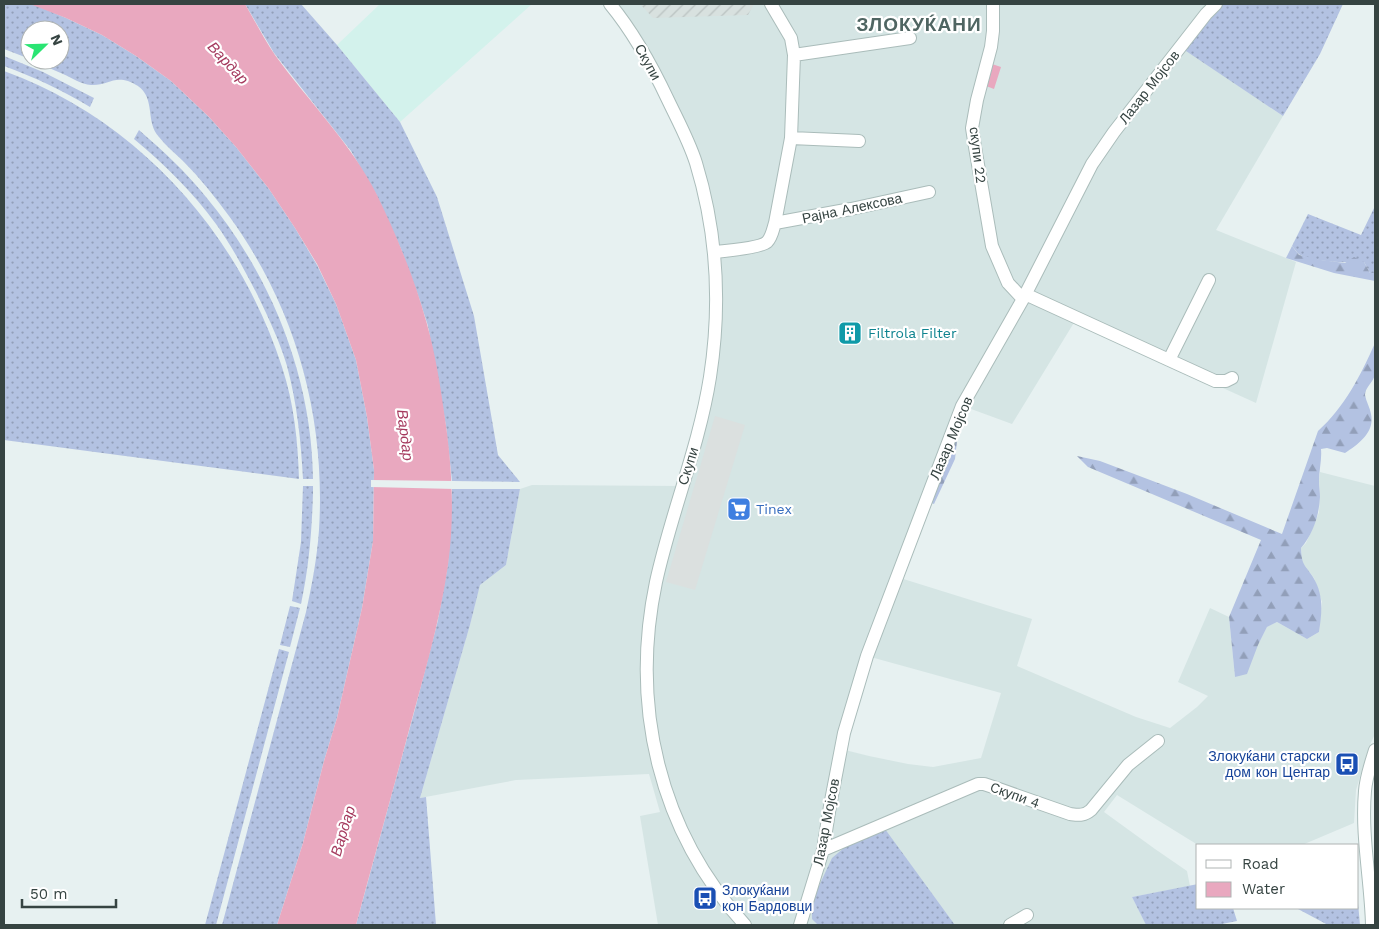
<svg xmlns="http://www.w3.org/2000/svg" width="1379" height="929" font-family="'Work Sans',sans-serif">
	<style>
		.residential { fill: #d5e5e4; fill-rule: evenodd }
		.commercial { fill: #d3f2ec }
		.industrial { fill: url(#industrial-furrows) }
		.grass { fill: url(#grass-dots) }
		.forest { fill: url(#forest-firs) }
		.parking { fill: #dbe0df }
		.water { fill: #e9a8bf }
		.pier { fill: #e7f1f1 }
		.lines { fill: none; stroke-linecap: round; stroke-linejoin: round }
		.minor-casing { stroke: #aabcba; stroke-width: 14 }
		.minor { stroke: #fff; stroke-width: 12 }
		.labels { text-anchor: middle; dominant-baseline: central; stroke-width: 4.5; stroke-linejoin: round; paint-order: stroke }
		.street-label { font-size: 14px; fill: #364442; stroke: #fff }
		.culture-label { font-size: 14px; fill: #0d838f; stroke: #fff; text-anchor: start }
		.shop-label { font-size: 14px; fill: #366cbe; stroke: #fff; text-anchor: start }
		.transit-label { font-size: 14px; fill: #164399; stroke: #fff; text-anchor: end }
		.water-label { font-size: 15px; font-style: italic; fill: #a53a5e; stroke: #fff }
		.district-label { font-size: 19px; font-weight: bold; letter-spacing: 1px; fill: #4f6562; stroke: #fff }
	</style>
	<defs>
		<pattern id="industrial-furrows" width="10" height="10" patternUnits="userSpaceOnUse" patternTransform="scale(1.25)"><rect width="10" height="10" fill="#d8e1df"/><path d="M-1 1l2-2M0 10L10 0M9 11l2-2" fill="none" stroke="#bac2c1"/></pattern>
		<pattern id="grass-dots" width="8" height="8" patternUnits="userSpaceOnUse" patternTransform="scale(1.25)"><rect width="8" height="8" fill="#b3c2e2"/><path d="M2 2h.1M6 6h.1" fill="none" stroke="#929fb9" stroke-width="1.8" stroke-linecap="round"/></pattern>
		<pattern id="forest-firs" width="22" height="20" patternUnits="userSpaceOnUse" patternTransform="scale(1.25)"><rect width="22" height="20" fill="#b3c2e2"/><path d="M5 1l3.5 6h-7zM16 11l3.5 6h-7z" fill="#929fb9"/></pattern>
	</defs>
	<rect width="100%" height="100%" fill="#e7f1f1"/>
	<path class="residential" d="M610,4H1216L1181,47L1283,116L1216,230L1296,262L1256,403L1075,321L1012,424L963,406L897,577L1032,619L1017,666L1136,717L1170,728L1197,707L1208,696L1178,682L1210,608L1229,617L1235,677L1258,645L1267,627L1277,622L1307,639L1319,632L1322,602L1314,578L1302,562L1301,548L1306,543L1314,525L1319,512L1320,494L1319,481L1320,472L1375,486V734L1369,747L1356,790L1354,823L1302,845H1198L1117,795L1104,812L1155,849L1187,871L1190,886L1132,897L1146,925H955L884,829L812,918L818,925H658L640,816L660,812L649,774L516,780L420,798L470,625L478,592L480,585L506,565L520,489L532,485L682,486L710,377L714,252L684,134ZM867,656L1001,693L981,758L933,767L908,764L869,756L841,749Z"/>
	<path class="commercial" d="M380,4H532L400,122L337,45Z"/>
	<path class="industrial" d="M640,4H754L748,15L653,18Z"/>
	<path class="grass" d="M4,4H33L66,18L102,35L136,56L171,81L209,117L236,147L269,189L295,228L317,265L336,304L356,360L367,417L374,470L373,541L362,608L337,718L324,761L303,843L277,925H222L306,612C312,585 317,558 319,530C326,417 296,308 229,216C215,197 200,178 183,161C175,153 166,146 159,137C145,122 156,99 138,86C116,72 109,86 91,85C81,84 72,78 63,74C52,69 42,65 32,60H60V30H30V59L4,49Z
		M245,4H301L337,45L400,122L437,197L474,316L498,455L520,482L452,481L446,426L428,326L419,298L401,249L376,194L351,151L274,53Z
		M1216,4H1343L1320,54L1283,116L1180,47Z
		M4,56L43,72L94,98L90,107C62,90 34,77 4,66Z
		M4,71C137,119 239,233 282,367C294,403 298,442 299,479L4,440Z
		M139,130C163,151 186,172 206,197C271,275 312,377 313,479H303C301,441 297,403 287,366C280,342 269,319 258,296C245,271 232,246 216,224C193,192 164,164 134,139Z
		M1375,206V273H1370L1364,262C1347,263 1316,262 1300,255C1297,253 1295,249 1292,246L1308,214L1361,235Z
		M303,486H313V492C312,530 309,567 301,604L292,601L301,542Z
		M452,489H520L506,565L480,585L470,625L420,798L426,797L436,925H356L415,709L438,620L448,564Z
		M290,606L300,608L290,647L280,645Z
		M279,649L289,652L216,925H205Z
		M885,829L955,925H818L812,919V907L818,888L832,858L845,847Z
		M1198,884V908H1233L1237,921L1217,925H1146L1132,897Z
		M1358,903L1360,925H1328L1298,909L1301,908H1358Z"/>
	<path class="forest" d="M1292,246L1299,255L1321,260L1345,263L1354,257L1364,262L1370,273H1375V281L1334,273L1286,258Z
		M1375,343C1375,353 1377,364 1375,374C1374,382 1365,387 1365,395C1366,401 1370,408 1371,414C1375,432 1359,444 1345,453L1327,448L1321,449C1322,460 1319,470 1319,481C1319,486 1320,492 1320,497C1319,516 1313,534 1301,548C1302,566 1304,563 1313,577C1324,595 1322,612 1319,632L1307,639L1277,622L1267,627L1258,645L1247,674L1235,677L1229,617L1261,540L1088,467L1077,456L1100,461L1187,494L1282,534L1318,431C1344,408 1361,375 1375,343Z
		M953,429L957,441L955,459L934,504L926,501Z"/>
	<path class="parking" d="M715,416L745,425L695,590L666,582Z"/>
	<path class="water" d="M30,4H245C255,21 264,39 275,55C309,102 351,143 377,195C397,236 415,280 427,324C435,353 440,383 444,412C452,463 455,514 448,565C440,622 423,678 408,734C391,798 373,861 356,925H277L303,843L324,761L337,718L362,608L373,541L374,470L367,417L356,360L336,304L317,264L295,228L269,189L236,147L209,117L171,81L136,56L102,35L66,18Z
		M992,64L1001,67L994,89L986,86Z"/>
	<path class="pier" d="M371,480L455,481V489L371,487Z"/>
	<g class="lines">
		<g class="minor-casing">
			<path id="minor" d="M610,4C634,33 652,66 668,100C678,121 689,141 696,163C717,232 721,306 710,377C699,447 671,513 656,582C630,706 659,831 745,925
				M993,4V31L991,47L977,100L972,128L975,147L992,246L1008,283L1023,299
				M794,55L910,38
				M791,138L859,141
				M775,223L851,209L929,192
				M714,252C725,251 760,248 767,242C772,237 773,229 775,223L791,138L794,55L791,38L771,4
				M1025,294L1169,360L1209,280
				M1169,360L1215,381H1226L1232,378
				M823,850L978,784H984L993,787L1070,814C1079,815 1084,816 1091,810L1128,765L1158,741
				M800,925L823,850L830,806L844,733L867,656L962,406L1023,299L1092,164L1114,132L1206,14L1216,4
				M1010,925L1027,915
				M1372,925C1371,881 1361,836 1365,791C1366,777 1371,763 1375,750"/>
		</g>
		<use href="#minor" class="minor"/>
	</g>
	<defs>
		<g id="building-square" transform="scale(1.25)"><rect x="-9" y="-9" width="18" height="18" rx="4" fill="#0f9aa8" stroke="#fff"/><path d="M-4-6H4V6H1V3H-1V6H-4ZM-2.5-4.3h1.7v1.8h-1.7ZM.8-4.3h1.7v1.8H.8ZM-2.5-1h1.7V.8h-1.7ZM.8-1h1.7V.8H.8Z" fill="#fff"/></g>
		<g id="supermarket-square" transform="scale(1.25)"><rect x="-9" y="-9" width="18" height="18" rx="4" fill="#3f7fe0" stroke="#fff"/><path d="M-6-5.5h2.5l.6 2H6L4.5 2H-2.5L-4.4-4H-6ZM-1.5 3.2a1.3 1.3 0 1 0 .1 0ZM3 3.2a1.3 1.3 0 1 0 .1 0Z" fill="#fff"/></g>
		<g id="bus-square" transform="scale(1.25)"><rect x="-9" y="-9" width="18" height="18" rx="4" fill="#1a4fb4" stroke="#fff"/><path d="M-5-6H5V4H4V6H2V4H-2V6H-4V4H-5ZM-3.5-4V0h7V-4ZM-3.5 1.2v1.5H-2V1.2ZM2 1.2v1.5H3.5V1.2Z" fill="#fff"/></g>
	</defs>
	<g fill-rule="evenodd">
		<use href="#building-square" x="850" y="333"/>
		<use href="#supermarket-square" x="739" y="509"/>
		<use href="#bus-square" x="1347" y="764"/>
		<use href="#bus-square" x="705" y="898"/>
	</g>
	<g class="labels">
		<g class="street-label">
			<text transform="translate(648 62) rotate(61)">Скупи</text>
			<text transform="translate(1149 87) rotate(-52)">Лазар Мојсов</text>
			<text transform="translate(978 155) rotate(83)">скупи 22</text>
			<text transform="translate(852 208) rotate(-12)">Рајна Алексова</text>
			<text transform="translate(951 438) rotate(-67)">Лазар Мојсов</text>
			<text transform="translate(688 466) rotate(-73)">Скупи</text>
			<text transform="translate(1015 795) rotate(20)">Cкупи 4</text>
			<text transform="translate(826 822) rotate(-79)">Лазар Мојсов</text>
		</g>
		<g class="culture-label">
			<text x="868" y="333">Filtrola Filter</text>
		</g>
		<g class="shop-label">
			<text x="756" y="509">Tinex</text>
		</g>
		<g class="transit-label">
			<text x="1330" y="756">Злокуќани старски<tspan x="1330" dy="16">дом кон Центар</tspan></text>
			<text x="722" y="890" text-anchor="start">Злокуќани<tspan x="722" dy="16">кон Бардовци</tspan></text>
		</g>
		<g class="water-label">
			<text transform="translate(228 63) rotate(47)">Вардар</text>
			<text transform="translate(405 435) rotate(83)">Вардар</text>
			<text transform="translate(343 831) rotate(-73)">Вардар</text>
		</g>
		<g class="district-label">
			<text x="919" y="24">ЗЛОКУЌАНИ</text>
		</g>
	</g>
	<rect width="1379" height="929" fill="none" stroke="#364442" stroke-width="10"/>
	<rect x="1196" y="844" width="162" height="65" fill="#ffffff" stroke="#afb4b3"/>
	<rect x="1206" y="860" width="25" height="8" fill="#ffffff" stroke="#afb4b3"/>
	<text x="1242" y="869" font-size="15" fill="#364442">Road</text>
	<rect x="1206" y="882" width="25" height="15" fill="#e9a8bf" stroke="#afb4b3"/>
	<text x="1242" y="894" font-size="15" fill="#364442">Water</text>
	<g transform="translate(45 45) rotate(67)"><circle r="24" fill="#ffffff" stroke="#afb4b3"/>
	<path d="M0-4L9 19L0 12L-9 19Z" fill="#2ae573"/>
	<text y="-8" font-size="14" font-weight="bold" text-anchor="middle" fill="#364442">N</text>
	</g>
	<path d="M22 899v8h94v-8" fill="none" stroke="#364442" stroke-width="2.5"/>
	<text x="30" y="899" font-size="15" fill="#364442" stroke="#ffffff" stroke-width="4" paint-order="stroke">50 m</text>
</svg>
